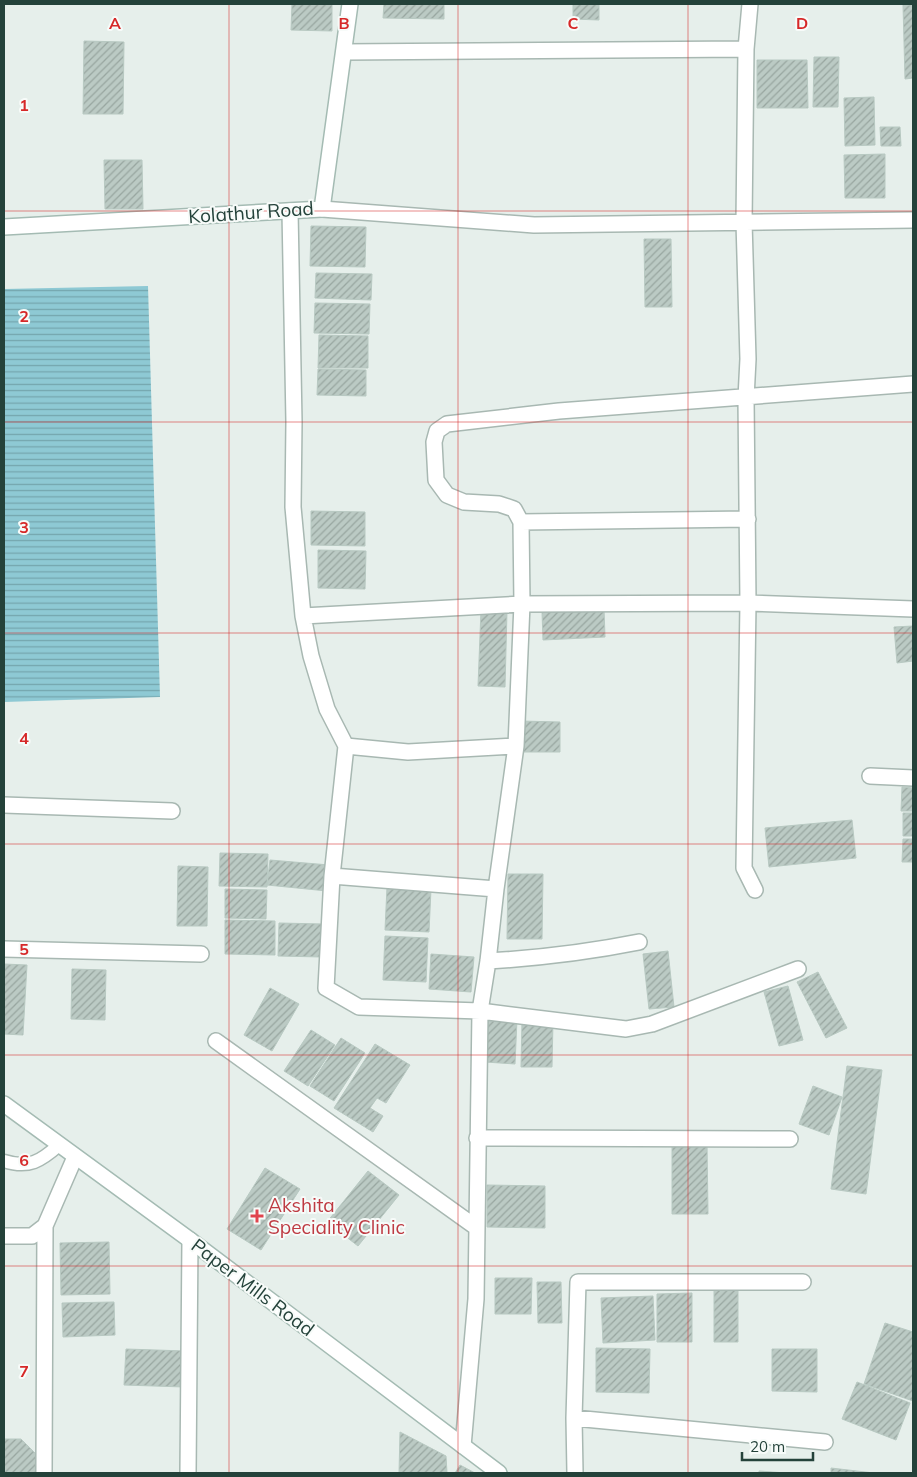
<svg xmlns="http://www.w3.org/2000/svg" width="917" height="1477" font-family="Mulish,sans-serif">
	<style>
		.water { fill: url(#water-rules) }
		.building { fill: url(#building-hatch); stroke: #b8c9c2 }
		.lines { fill: none; stroke-linecap: round; stroke-linejoin: round }
		.lane-casing { stroke: #a8b8b2; stroke-width: 15 }
		.street-casing { stroke: #a8b8b2; stroke-width: 18 }
		.secondary-casing { stroke: #a4bbb3; stroke-width: 18 }
		.lane { stroke: #fff; stroke-width: 12 }
		.street { stroke: #fff; stroke-width: 15 }
		.secondary { stroke: #fff; stroke-width: 15 }
		.grid { fill: none; stroke: #d62828; stroke-width: 1; stroke-opacity: 0.55 }
		.health-dot { fill: #e0444e; stroke: #f7fbf9; stroke-width: 2 }
		.labels { text-anchor: middle; dominant-baseline: central; stroke-width: 4; stroke-linejoin: round; paint-order: stroke }
		.street-label { font-size: 19px; fill: #24423a; stroke: #f7fbf9 }
		.health-label { font-size: 19px; fill: #be3a42; stroke: #f7fbf9; text-anchor: start }
		.grid-label { font-size: 16px; text-anchor: middle; font-weight: bold; fill: #d62828; stroke: #f7fbf9; stroke-width: 4; stroke-linejoin: round; paint-order: stroke }
	</style>
	<defs>
		<pattern id="water-rules" width="6" height="5" patternUnits="userSpaceOnUse" patternTransform="scale(1.25)"><rect width="6" height="5" fill="#8ec9d4"/><path d="M0 2.5h6" fill="none" stroke="#74a5ad"/></pattern>
		<pattern id="building-hatch" width="6" height="6" patternUnits="userSpaceOnUse" patternTransform="scale(1.25)"><rect width="6" height="6" fill="#bbcac4"/><path d="M-1 1l2-2M0 6l6-6M5 7l2-2" fill="none" stroke="#98a6a0"/></pattern>
	</defs>
	<rect width="100%" height="100%" fill="#e6efeb"/>
	<path class="water" d="M148,286L160,697L4,702V289Z"/>
	<path class="building" d="M292,4H332V31L291,30Z
		M384,4H444V19L383,18Z
		M573,4H599V20L573,19Z
		M903,5H913V78L905,79Z
		M84,41L124,42L123,114H83Z
		M814,57H839L838,107H813Z
		M757,60H807L808,108H757Z
		M874,97L875,145L845,146L844,98Z
		M880,127H900L901,146H881Z
		M885,154V198H845L844,155Z
		M104,160H142L143,209H105Z
		M311,226L366,227L365,267L310,266Z
		M644,239H671L672,307H645Z
		M316,273L372,274L371,300L315,298Z
		M315,303L370,304L369,334L314,333Z
		M319,335L368,336V368H318Z
		M318,369L366,370V396L317,395Z
		M311,511L365,512V546L311,545Z
		M318,550L366,551L365,589L318,588Z
		M604,609L605,637L543,640L542,612Z
		M481,610L507,611L505,687L478,686Z
		M913,626V661L897,663L894,627Z
		M520,721L560,722V752H519Z
		M902,787L913,788V811H901Z
		M903,813H913V836H903Z
		M852,820L856,858L769,867L765,828Z
		M903,839H913V862H902Z
		M220,853L268,854L267,887L219,886Z
		M270,860L329,865L327,891L267,885Z
		M178,866L208,867L207,926H177Z
		M508,874H543L542,939H507Z
		M387,887L431,889L429,932L385,930Z
		M225,889L267,890L266,919L225,918Z
		M225,920L275,921V955L225,954Z
		M279,923L323,924L322,957L278,956Z
		M385,936L428,938L426,982L383,980Z
		M668,951L674,1007L649,1009L643,954Z
		M431,954L474,957L471,992L429,989Z
		M4,964L27,965L23,1035L4,1034Z
		M72,969L106,970L105,1020L71,1019Z
		M818,972L847,1028L826,1038L797,982Z
		M788,986L803,1040L779,1046L764,992Z
		M270,988L299,1004L272,1051L244,1035Z
		M487,1018L517,1019L515,1064L485,1062Z
		M522,1021H553L552,1067H521Z
		M311,1030L335,1045L308,1086L284,1071Z
		M341,1038L365,1053L334,1101L310,1086Z
		M375,1044L410,1065L386,1103L377,1098L370,1108L383,1116L373,1132L334,1108Z
		M847,1066L882,1070L866,1194L831,1189Z
		M813,1086L842,1097L829,1135L799,1124Z
		M672,1144H707L708,1214H672Z
		M265,1168L300,1189L261,1250L227,1229Z
		M368,1171L399,1195L358,1246L327,1222Z
		M487,1185L545,1186V1228L487,1227Z
		M109,1242L110,1294L61,1295L60,1243Z
		M495,1278H532L531,1314H495Z
		M537,1282H561L562,1323H538Z
		M714,1290H738V1342H714Z
		M692,1293V1342H657V1294Z
		M653,1296L655,1340L603,1343L601,1298Z
		M114,1302L115,1335L63,1337L62,1303Z
		M885,1323L913,1332V1401L864,1384Z
		M596,1348L650,1349L649,1393L596,1392Z
		M126,1349L185,1351L184,1387L124,1385Z
		M772,1349H817V1392L772,1391Z
		M857,1382L910,1403L896,1440L842,1419Z
		M400,1432L446,1456L447,1473H399Z
		M4,1439H21L36,1454V1473H4Z
		M460,1465L475,1473H455Z
		M831,1468L874,1473H831Z
		M759,1471L786,1473H759Z"/>
	<g class="lines">
		<g class="lane-casing">
			<path id="lane" d="M4,1161C29,1169 41,1161 59,1145"/>
		</g>
		<g class="street-casing">
			<path id="street" d="M344,52L746,49
				M322,209L534,225L913,220
				M290,211L294,422L293,507L303,616L311,656L327,709L346,746L408,752L516,746L522,604L748,603L746,398L748,359L744,222L746,49L750,4
				M521,522L748,519
				M303,616L522,604L521,522L514,509L499,504L464,502L447,495L436,480L434,442L437,431L447,424L559,411L913,384
				M870,776L913,778
				M4,805L172,811
				M332,876L346,746
				M496,889L332,876L326,988L359,1007L480,1011L626,1029L652,1024L798,969
				M755,890L744,868L748,603L913,609
				M4,949L201,954
				M488,961C539,958 589,952 639,942
				M216,1041L477,1228
				M477,1138L790,1139
				M4,1236H32L45,1226L75,1157
				M574,1418L825,1442
				M463,1446L476,1299L480,1011L488,961L496,889L516,746
				M44,1473L45,1226
				M188,1473L190,1240
				M575,1473L574,1418L578,1282H803"/>
		</g>
		<g class="secondary-casing">
			<path id="secondary" d="M4,227L322,209L350,4
				M4,1104L190,1240L499,1473"/>
		</g>
		<use href="#lane" class="lane"/>
		<use href="#street" class="street"/>
		<use href="#secondary" class="secondary"/>
	</g>
	<path class="grid" d="M229,4V1473M458,4V1473M688,4V1473M4,211H913M4,422H913M4,633H913M4,844H913M4,1055H913M4,1266H913"/>
	<path class="health-dot" d="M254.5 1208.5h5v5h5v5h-5v5h-5v-5h-5v-5h5z"/>
	<g class="labels">
		<g class="street-label">
			<text transform="translate(251 212) rotate(-4)">Kolathur Road</text>
			<text transform="translate(253 1287) rotate(37)">Paper Mills Road</text>
		</g>
		<g class="health-label">
			<text x="268" y="1205">Akshita<tspan x="268" dy="22">Speciality Clinic</tspan></text>
		</g>
	</g>
	<g class="grid-label">
		<text x="115" y="29">A</text>
		<text x="344" y="29">B</text>
		<text x="573" y="29">C</text>
		<text x="802" y="29">D</text>
		<text x="24" y="111">1</text>
		<text x="24" y="322">2</text>
		<text x="24" y="533">3</text>
		<text x="24" y="744">4</text>
		<text x="24" y="955">5</text>
		<text x="24" y="1166">6</text>
		<text x="24" y="1377">7</text>
	</g>
	<rect width="917" height="1477" fill="none" stroke="#24423a" stroke-width="10"/>
	<path d="M742 1452v8h71v-8" fill="none" stroke="#24423a" stroke-width="2.5"/>
	<text x="750" y="1452" font-size="15" fill="#24423a" stroke="#f7fbf9" stroke-width="4" paint-order="stroke">20 m</text>
</svg>
